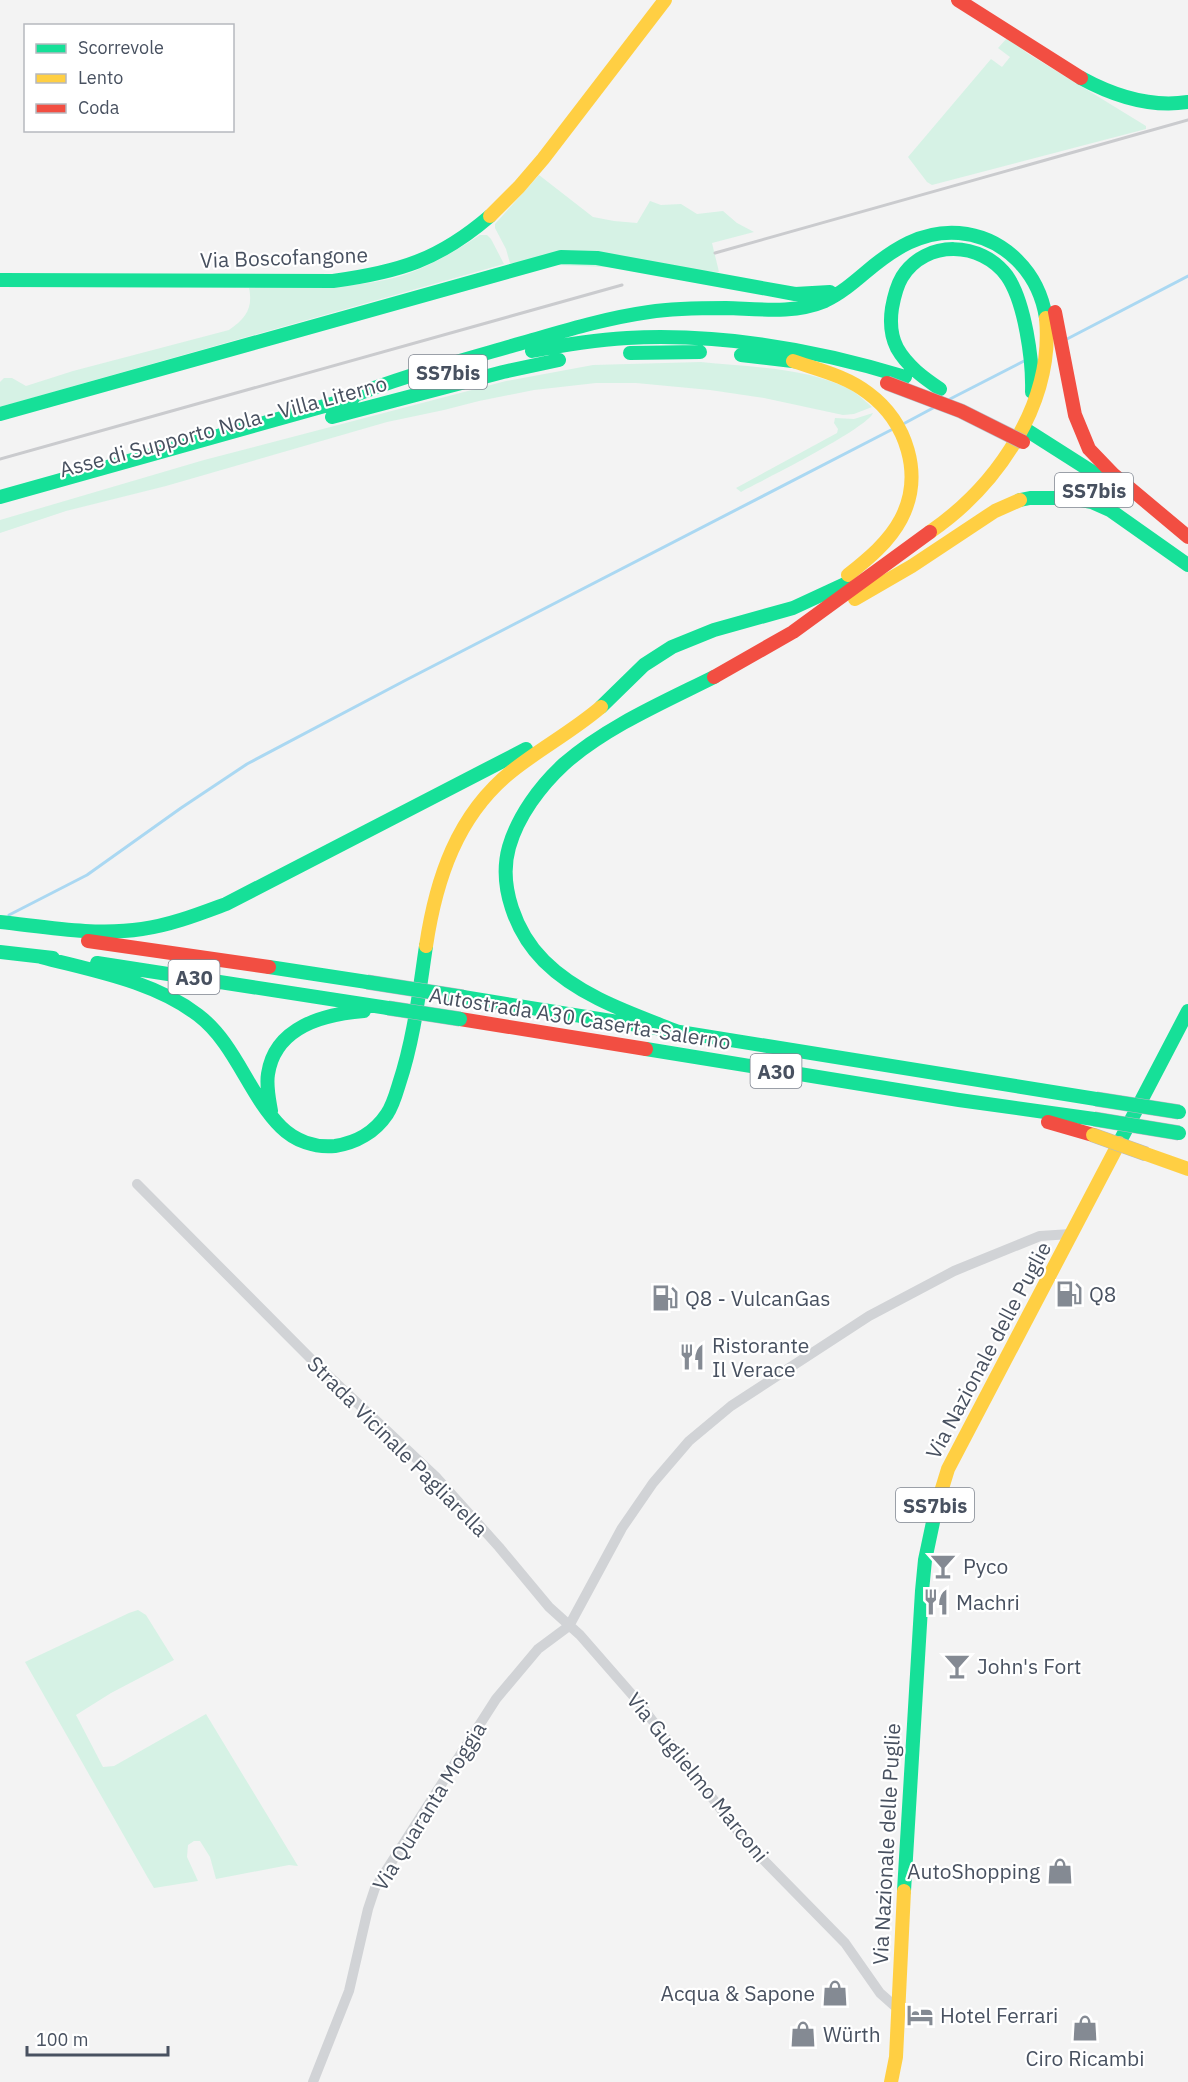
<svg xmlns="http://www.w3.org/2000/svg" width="1188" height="2082" font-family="'IBM Plex Sans',sans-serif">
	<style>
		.green { fill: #d6f2e5 }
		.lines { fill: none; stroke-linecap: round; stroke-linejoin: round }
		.stream { stroke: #aad8f2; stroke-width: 3 }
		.street { stroke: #d1d3d6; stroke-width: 10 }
		.fast { stroke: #16e098; stroke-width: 14 }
		.slow { stroke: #ffcf43; stroke-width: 14 }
		.jam { stroke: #f24e42; stroke-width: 14 }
		.rail { stroke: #cacbce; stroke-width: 3 }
		.fast-bridge-casing { stroke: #b6bac3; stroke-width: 15; stroke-linecap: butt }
		.slow-bridge-casing { stroke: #b6bac3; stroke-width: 15; stroke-linecap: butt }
		.jam-bridge-casing { stroke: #b6bac3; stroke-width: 15; stroke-linecap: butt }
		.fast-bridge { stroke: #16e098; stroke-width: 14 }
		.slow-bridge { stroke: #ffcf43; stroke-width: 14 }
		.jam-bridge { stroke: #f24e42; stroke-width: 14 }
		.labels { text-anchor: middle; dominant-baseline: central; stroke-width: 4.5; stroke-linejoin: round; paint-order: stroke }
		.shield { fill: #fff; stroke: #7f8590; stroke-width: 1.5 }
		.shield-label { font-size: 20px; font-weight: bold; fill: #485160 }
		.street-label { font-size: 21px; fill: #485160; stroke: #fff }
		.poi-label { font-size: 21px; fill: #485160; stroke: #fff; text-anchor: start }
	</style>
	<rect width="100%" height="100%" fill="#f3f3f3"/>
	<path class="green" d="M1008,37L1027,53L1146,126V129L932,185L927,182L908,157L991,59L1002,67L1010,57L998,48Z
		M539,175L593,217L614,221L637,223L650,201L661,205L681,204L697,214L723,211L737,223L754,232L712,243L719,272L510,263L506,249L495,228V224Z
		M480,235H487L491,239L504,264L0,407V382L4,378H12L26,386L73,371L229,330C247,318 253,307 249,288C298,286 354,290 401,276C429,267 455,251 480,235Z
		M701,362C748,367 808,367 851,390C858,394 865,401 872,407L854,414L843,415L764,398L710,390L636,383H596L534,390L479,401L444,410L387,422L166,486L66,511L0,533V520L204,460L506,381L593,365Z
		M873,413C867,428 768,478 746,489L741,492L736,488L837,433L838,429L834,423L835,418L854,419Z
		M138,1610L146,1615L174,1660L111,1693L76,1715L103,1767L114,1766L206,1714L298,1866L289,1865L216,1879L210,1857L200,1841H194L188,1845L187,1857L198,1881L154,1888L148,1878L25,1662L129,1613Z"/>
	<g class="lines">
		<path class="stream" d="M1067,339L1188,276
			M950,399L1024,361
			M905,423L933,408
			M9,915L87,875L181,808L247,764L406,680L891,430"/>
		<path class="street" d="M137,1184L319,1367L437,1478L499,1547L549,1607L580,1635L635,1698L747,1843L845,1943L880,1993L898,2009
			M313,2082L349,1991L368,1909L375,1888L496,1699L538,1649L569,1626L622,1528L653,1483L689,1441L731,1406L869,1316L954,1271L1040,1236L1071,1234"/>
		<path class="fast" d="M1081,78C1114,96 1150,108 1188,102
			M0,280L333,281C399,272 439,260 490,216
			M532,351C563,345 595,340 627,338C722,333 814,349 905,377
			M630,353L700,352
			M741,355L801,362
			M940,389C924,378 907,366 897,348C891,336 890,321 892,308C894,297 896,287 902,277C926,239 981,241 1007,276C1025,302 1033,361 1032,392
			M340,401C399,377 460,361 522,343C564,331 606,318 649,312C675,308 701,308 726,308C759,309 794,314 825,301C840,294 853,283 866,272C893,249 922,230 959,233C1005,237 1039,273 1046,318
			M0,414L561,257L597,258L795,294L830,292
			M332,417L503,372L559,360
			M1028,431L1116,487
			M0,497L353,398
			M1020,500L1030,498H1071L1092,502L1110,510L1188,565
			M601,707L644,665L672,647L714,630L793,608L847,583
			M0,922C47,927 95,936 142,929C171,925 199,914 226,904L526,749
			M0,952L53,958
			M41,957C94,971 153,981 198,1015C236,1044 248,1094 281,1127C295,1141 315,1148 335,1146C356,1143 375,1132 387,1114C393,1105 396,1094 399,1084C414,1039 419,993 426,946
			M97,963L388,1008
			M269,967L367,982
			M463,997L1096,1099
			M676,1031C630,1013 579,996 544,961C516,933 498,886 509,847C518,816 540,786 564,764C606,727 664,702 714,677
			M646,1049L959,1100L1094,1119
			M271,1111C269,1099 266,1086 268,1074C275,1027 324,1014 364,1011
			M1119,1143L1188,1011
			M904,1891L922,1591L925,1560L936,1508"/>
		<path class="slow" d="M490,216L519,187L543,159L665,0
			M793,361C819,370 846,376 868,393C907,422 924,475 901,519C889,542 868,559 848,575
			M930,532C998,485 1054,403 1046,318
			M855,599L912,566L995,511L1020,500
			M426,946C436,879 457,815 512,771C541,748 573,731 601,707
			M1146,1154L1188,1169
			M936,1508L948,1469L1119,1143
			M891,2082L896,2057L904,1891"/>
		<path class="jam" d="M958,0L1081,78
			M1055,312L1075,415L1089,449L1113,474L1188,537
			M714,677L793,632L930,532
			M88,941L269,967
			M460,1019L646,1049
			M1048,1122L1093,1135"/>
		<path class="rail" d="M715,253L1188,120
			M0,459L622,285"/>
		<g class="fast-bridge-casing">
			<path id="fast-bridge" d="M367,982L463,997
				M388,1008L460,1019
				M1096,1099L1179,1112
				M1094,1119L1179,1133"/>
		</g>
		<g class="slow-bridge-casing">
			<path id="slow-bridge" d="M1093,1135L1146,1154"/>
		</g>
		<g class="jam-bridge-casing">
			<path id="jam-bridge" d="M887,383L961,411L1023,442"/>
		</g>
		<use href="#fast-bridge" class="fast-bridge"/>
		<use href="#slow-bridge" class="slow-bridge"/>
		<use href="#jam-bridge" class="jam-bridge"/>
	</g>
	<defs>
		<g id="fuel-bare" transform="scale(2.07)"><path d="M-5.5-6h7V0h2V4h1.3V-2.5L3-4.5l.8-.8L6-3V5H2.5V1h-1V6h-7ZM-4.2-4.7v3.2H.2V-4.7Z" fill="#848a93" stroke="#fff" stroke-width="2.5" paint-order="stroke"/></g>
		<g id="restaurant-bare" transform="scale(2.07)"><path d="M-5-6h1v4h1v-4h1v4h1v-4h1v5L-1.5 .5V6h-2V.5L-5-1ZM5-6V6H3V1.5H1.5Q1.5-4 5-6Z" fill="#848a93" stroke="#fff" stroke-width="2.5" paint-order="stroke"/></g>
		<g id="bar-bare" transform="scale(2.07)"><path d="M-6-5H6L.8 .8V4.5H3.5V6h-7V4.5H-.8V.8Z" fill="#848a93" stroke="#fff" stroke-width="2.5" paint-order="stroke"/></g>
		<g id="shop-bare" transform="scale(2.07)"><path d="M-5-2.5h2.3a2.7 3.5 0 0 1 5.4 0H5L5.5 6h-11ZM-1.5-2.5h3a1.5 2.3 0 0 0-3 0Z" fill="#848a93" stroke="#fff" stroke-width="2.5" paint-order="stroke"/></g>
		<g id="hotel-bare" transform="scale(2.07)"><path d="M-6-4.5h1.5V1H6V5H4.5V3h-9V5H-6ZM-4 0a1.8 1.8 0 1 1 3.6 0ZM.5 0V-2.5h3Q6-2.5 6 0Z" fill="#848a93" stroke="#fff" stroke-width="2.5" paint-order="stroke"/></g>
	</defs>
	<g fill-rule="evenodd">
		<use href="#fuel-bare" x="1069" y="1294"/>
		<use href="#fuel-bare" x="665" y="1298"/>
		<use href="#restaurant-bare" x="692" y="1357"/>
		<use href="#bar-bare" x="943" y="1566"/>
		<use href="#restaurant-bare" x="936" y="1602"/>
		<use href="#bar-bare" x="957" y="1666"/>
		<use href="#shop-bare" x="1060" y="1871"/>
		<use href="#shop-bare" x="835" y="1993"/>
		<use href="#hotel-bare" x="920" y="2015"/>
		<use href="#shop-bare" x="1085" y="2028"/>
		<use href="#shop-bare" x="803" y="2034"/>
	</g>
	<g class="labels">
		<g class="shield">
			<rect x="409" y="355" width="78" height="34" rx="4.5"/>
			<rect x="1055" y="473" width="78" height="34" rx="4.5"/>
			<rect x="168.5" y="960" width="51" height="34" rx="4.5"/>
			<rect x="750.5" y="1054" width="51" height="34" rx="4.5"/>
			<rect x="896" y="1488" width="78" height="34" rx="4.5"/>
		</g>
		<g class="shield-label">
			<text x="448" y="372">SS7bis</text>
			<text x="1094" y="490">SS7bis</text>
			<text x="194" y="977">A30</text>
			<text x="776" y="1071">A30</text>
			<text x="935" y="1505">SS7bis</text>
		</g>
		<g class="street-label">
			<text transform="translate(284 257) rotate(-2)">Via Boscofangone</text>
			<text transform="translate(223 426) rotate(-15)">Asse di Supporto Nola - Villa Literno</text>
			<text transform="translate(580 1018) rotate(9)">Autostrada A30 Caserta-Salerno</text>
			<text transform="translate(988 1350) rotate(-62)">Via Nazionale delle Puglie</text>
			<text transform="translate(398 1446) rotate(45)">Strada Vicinale Pagliarella</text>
			<text transform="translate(698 1777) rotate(51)">Via Guglielmo Marconi</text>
			<text transform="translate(429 1806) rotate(-58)">Via Quaranta Moggia</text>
			<text transform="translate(886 1844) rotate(-87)">Via Nazionale delle Puglie</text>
		</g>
		<g class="poi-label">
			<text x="1089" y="1294">Q8</text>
			<text x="685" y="1298">Q8 - VulcanGas</text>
			<text x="712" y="1345">Ristorante<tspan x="712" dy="24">Il Verace</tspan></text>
			<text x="963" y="1566">Pyco</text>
			<text x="956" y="1602">Machri</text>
			<text x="977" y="1666">John's Fort</text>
			<text x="1040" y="1871" text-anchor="end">AutoShopping</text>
			<text x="815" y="1993" text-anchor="end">Acqua &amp; Sapone</text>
			<text x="940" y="2015">Hotel Ferrari</text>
			<text x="823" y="2034">Würth</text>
			<text x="1085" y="2058" text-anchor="middle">Ciro Ricambi</text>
		</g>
	</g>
	<rect x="24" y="24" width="210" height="108" fill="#ffffff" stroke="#b6b9bf" stroke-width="1.5"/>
	<rect x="36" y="44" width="30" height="9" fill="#16e098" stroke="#b6b9bf" stroke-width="1.5"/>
	<text x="78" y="54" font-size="18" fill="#485160">Scorrevole</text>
	<rect x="36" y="74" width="30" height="9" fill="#ffcf43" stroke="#b6b9bf" stroke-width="1.5"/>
	<text x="78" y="84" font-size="18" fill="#485160">Lento</text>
	<rect x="36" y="104" width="30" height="9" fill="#f24e42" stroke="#b6b9bf" stroke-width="1.5"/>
	<text x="78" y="114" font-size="18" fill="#485160">Coda</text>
	<path d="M27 2046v9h141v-9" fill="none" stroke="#485160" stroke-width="3"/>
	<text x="36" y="2046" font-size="18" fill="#485160" stroke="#ffffff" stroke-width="4.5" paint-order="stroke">100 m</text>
</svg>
